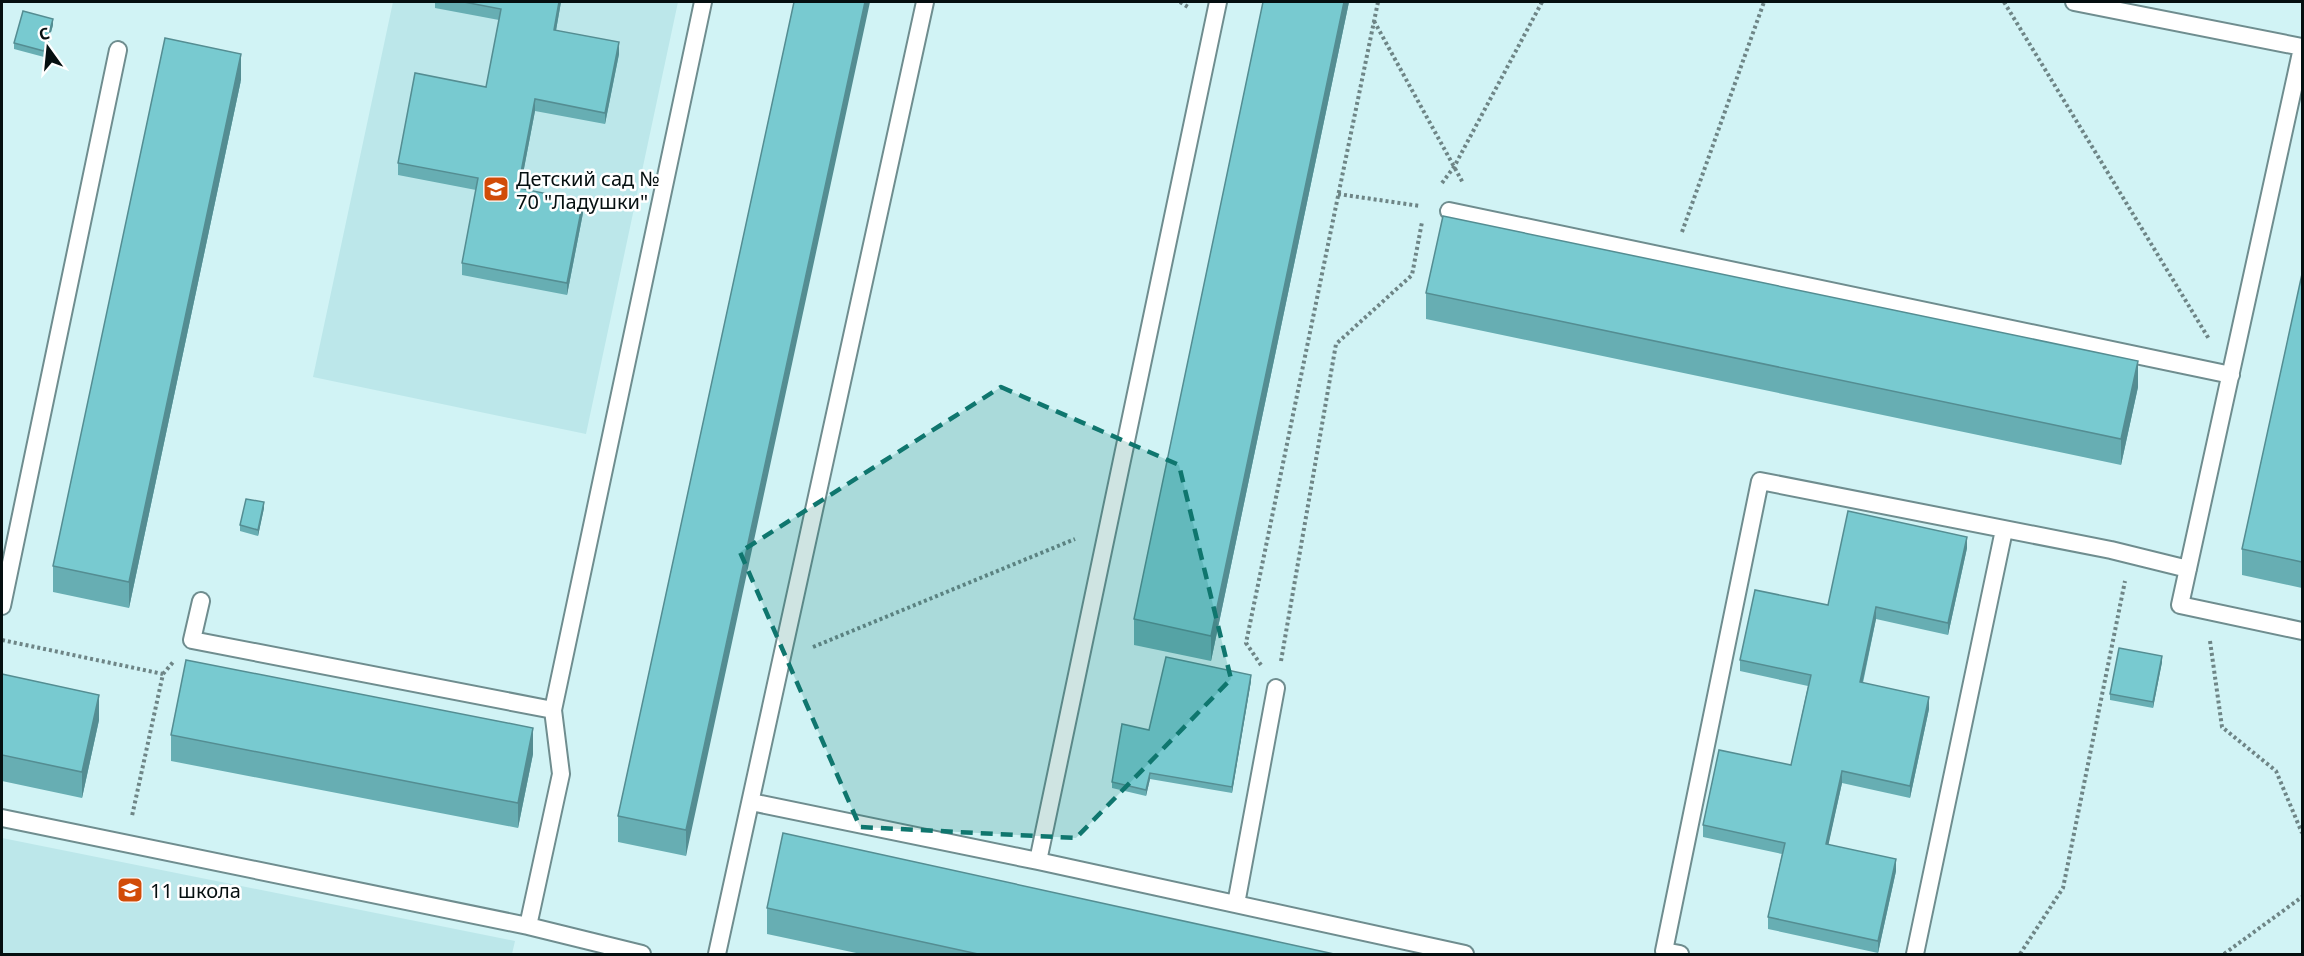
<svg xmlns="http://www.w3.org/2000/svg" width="2304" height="956" font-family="'Noto Sans',sans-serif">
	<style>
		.built { fill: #bce7ea }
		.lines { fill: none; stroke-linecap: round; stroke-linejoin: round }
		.lane-casing { stroke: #6f8d8f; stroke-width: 20 }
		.path { stroke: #6e8586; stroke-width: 4; stroke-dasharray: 3 3; stroke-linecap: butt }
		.lane { stroke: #fff; stroke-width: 16 }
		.wall { fill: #67aeb3 }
		.shaded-wall { fill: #548d92 }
		.building { fill: #78cad0; stroke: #548d92; stroke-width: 1.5 }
		.marked { fill: #0f766e; fill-opacity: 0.2; stroke: #0f766e; stroke-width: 4.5; stroke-dasharray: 12 8; stroke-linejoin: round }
		.labels { text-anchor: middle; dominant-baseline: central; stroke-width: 5; stroke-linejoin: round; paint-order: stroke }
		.poi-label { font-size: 20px; fill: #050f10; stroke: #fff; text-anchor: start }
	</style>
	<rect width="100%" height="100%" fill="#d1f3f5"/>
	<path class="built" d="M393,2H678L586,434L313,377Z
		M2,838L515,941L512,954H2Z"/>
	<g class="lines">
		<g class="lane-casing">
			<path id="lane" d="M2074,2L2302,47
				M2302,48L2180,605L2302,631
				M1449,211L2231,375
				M201,601L192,640L553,710
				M2,606L118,50
				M751,802L1038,861L1465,954
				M2,818L528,926L642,954
				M1038,861L1218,2
				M1236,904L1276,688
				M528,926L561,774L553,710L703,2
				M717,954L925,2
				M1680,954L1664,951L1760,481L2111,550L2188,569
				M1915,954L2004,530"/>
		</g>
		<path class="path" d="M1180,2L1188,7
			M2004,2L2209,339
			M1374,21L1463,183
			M1442,183L1454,167L1542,2
			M1338,194L1420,206
			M1682,232L1764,2
			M2,640L163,674L132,816
			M2210,641L2222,727L2276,771L2302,833
			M813,647L1075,539
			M1281,661L1336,344L1412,275L1422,222
			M1261,665L1246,643L1378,2
			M163,674L174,661
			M2020,954L2063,888L2125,581
			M2224,954L2302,897"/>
		<use href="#lane" class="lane"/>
	</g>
	<path class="wall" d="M435,2H561L556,30L619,54L605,124L535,111L520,189L583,213L567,295L462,275V263L476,190L398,175V163L486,87L499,20L435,8Z
		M794,2L686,856L618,842V816Z
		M1263,2H1349L1211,661L1134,645V619Z
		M53,25L44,57L14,49V43Z
		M241,80L129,608L53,592V566Z
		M2302,274V588L2242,575V549Z
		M1426,293L2138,387L2121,465L1426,319Z
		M264,508L258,536L240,531V525Z
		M1967,548L1948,635L1876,619L1863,683L1929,709L1910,798L1842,783L1828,845L1896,871L1878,953L1768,929V917L1782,854L1703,837V825L1791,765L1808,686L1740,671V660L1828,605Z
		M2162,662L2153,708L2110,700V694Z
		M2,674L99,720L82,798L2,781Z
		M1251,681L1232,793L1150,779L1146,796L1112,788V782L1149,730Z
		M171,735L533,754L518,828L171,761Z
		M767,908L1334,954H861L767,934Z"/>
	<path class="shaded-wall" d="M559,2H561L554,42V30Z
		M865,2H870L686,856V830Z
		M1344,2H1349L1211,661V636Z
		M53,19V25L44,57V51Z
		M619,42V54L605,124V113Z
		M241,54V80L129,608V582Z
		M535,99V111L518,200V188Z
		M583,201V213L567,295V283Z
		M2138,361V387L2121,465V439Z
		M264,502V508L258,536V530Z
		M1967,537V548L1948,635V623Z
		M1876,607V619L1860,694V682Z
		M2162,656V662L2153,708V702Z
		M1251,675V681L1232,793V787Z
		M99,695V720L82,798V772Z
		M1929,697V709L1910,798V786Z
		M533,728V754L518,828V803Z
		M1842,771V783L1826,856V844Z
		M1150,773V779L1146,796V790Z
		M1896,859V871L1878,953V941Z"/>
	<path class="building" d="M464,2H559L554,30L619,42L605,113L535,99L518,188L583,201L567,283L462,263L478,178L398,163L415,73L486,87L501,9Z
		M794,2H865L686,830L618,816Z
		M1263,2H1344L1211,636L1134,619Z
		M23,11L53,19L44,51L14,43Z
		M165,38L241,54L129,582L53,566Z
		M1443,216L2138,361L2121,439L1426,293Z
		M2302,274V562L2242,549Z
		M246,499L264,502L258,530L240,525Z
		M1848,511L1967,537L1948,623L1876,607L1860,682L1929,697L1910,786L1842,771L1826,844L1896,859L1878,941L1768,917L1785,843L1703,825L1719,750L1791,765L1811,675L1740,660L1755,590L1828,605Z
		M2119,648L2162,656L2153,702L2110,694Z
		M1166,657L1251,675L1232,787L1150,773L1146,790L1112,782L1122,724L1149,730Z
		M186,660L533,728L518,803L171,735Z
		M2,674L99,695L82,772L2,755Z
		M783,833L1334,954H978L767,908Z"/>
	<path class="marked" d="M1001,387L1179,465L1231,679L1076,838L860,827L740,552Z"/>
	<defs>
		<g id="school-square" transform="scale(1.35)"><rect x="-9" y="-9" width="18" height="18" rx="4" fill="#d14c08" stroke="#fff"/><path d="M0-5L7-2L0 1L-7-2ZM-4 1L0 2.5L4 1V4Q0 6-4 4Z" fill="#fff"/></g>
	</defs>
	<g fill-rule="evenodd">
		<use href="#school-square" x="496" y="189"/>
		<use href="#school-square" x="130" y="890"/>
	</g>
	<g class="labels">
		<g class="poi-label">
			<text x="516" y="178">Детский сад №<tspan x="516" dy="23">70 "Ладушки"</tspan></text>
			<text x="150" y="890">11 школа</text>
		</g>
	</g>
	<rect width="2304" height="956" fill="none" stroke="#050f10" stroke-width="6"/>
	<g transform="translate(48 48) rotate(345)" stroke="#ffffff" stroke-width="4.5" paint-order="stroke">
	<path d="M0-4.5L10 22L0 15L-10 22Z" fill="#050f10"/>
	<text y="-9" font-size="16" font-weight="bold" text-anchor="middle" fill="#050f10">С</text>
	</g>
</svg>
